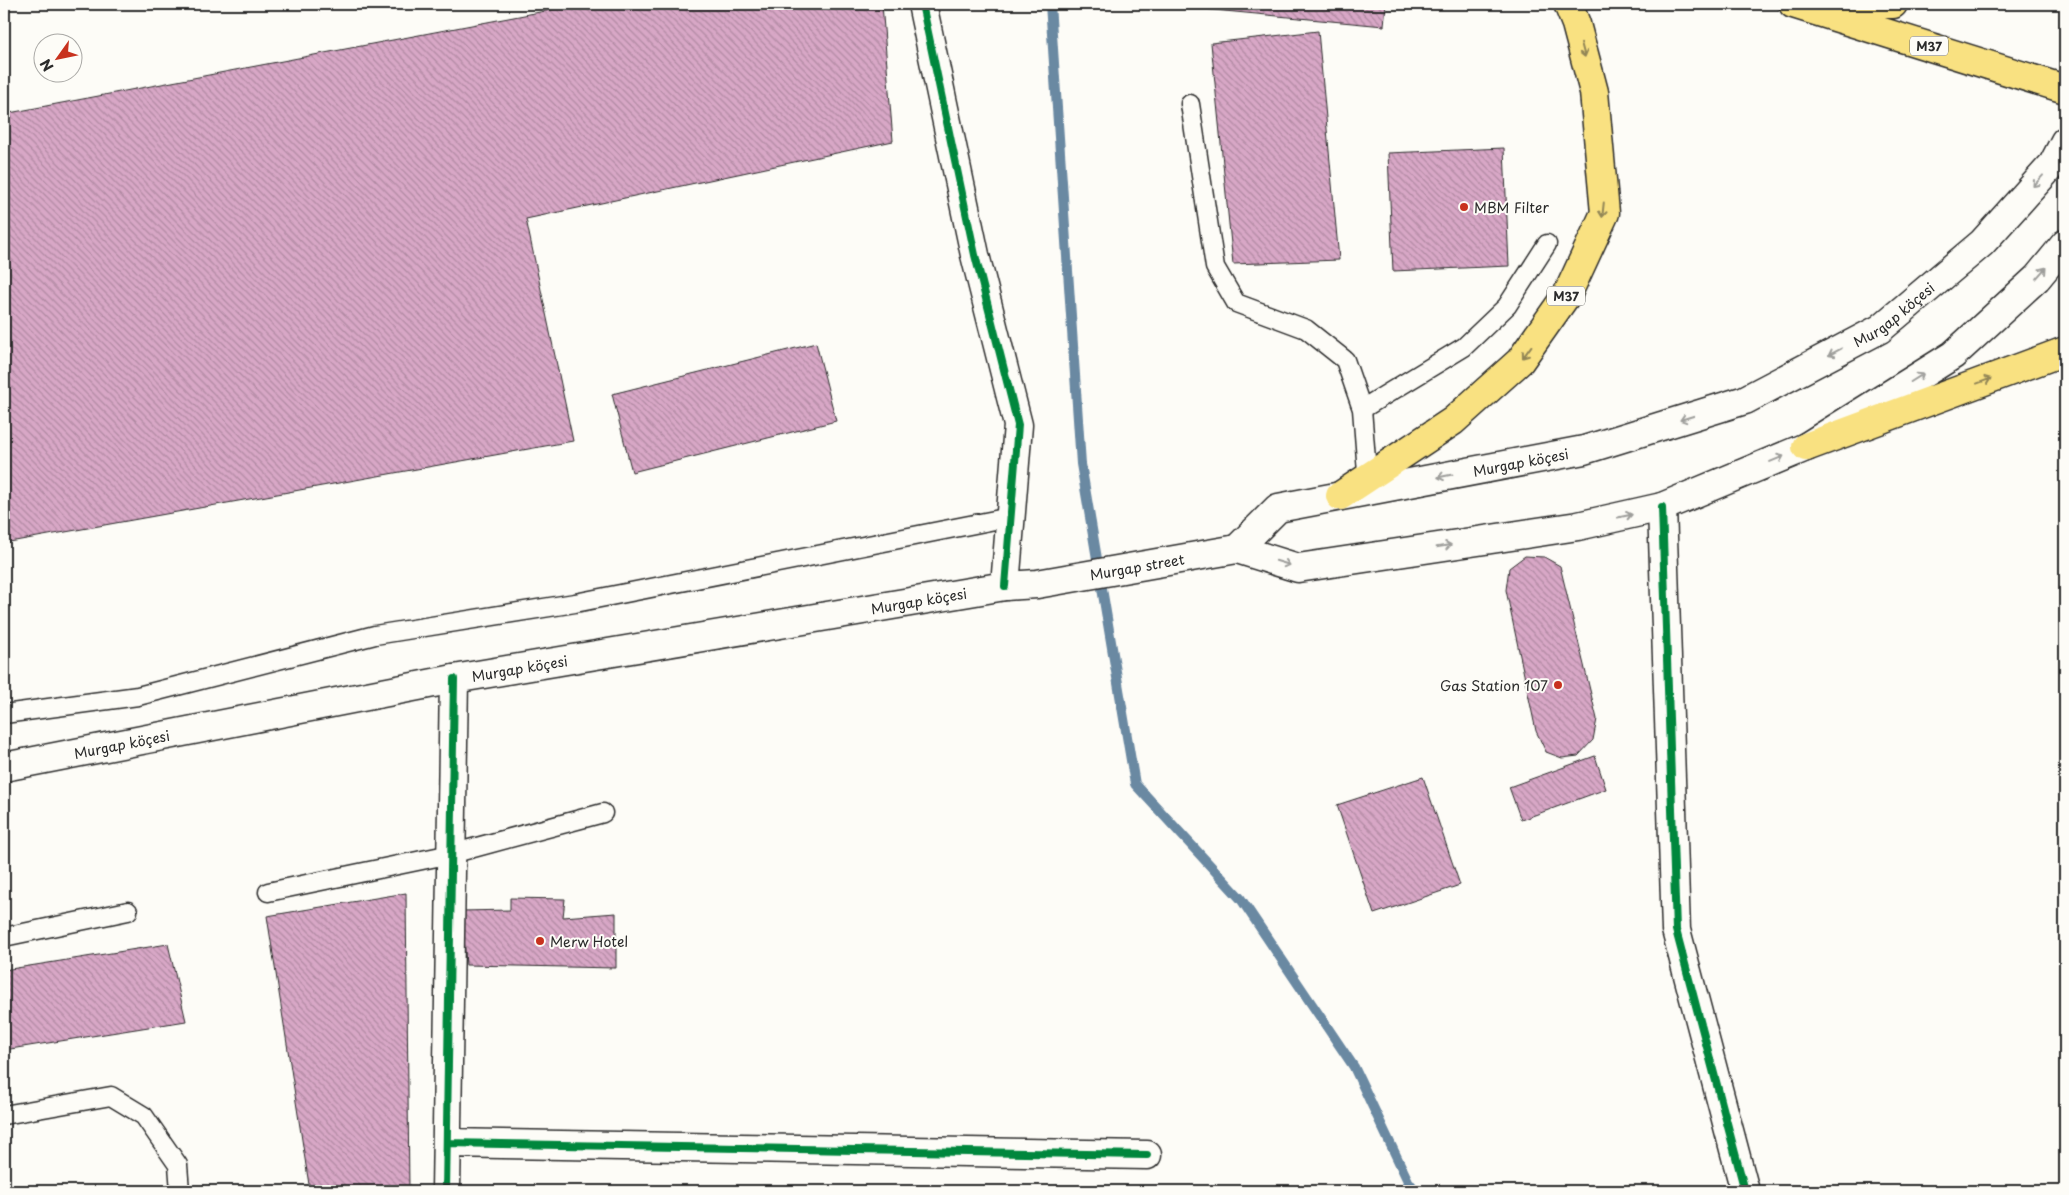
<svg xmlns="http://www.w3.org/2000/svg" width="2069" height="1195" font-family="'Playpen Sans',sans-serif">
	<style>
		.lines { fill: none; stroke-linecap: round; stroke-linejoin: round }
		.stream { stroke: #6b89a2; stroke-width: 10 }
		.building { fill: url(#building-back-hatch); stroke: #2b2b2b }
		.lane-casing { stroke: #2b2b2b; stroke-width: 21 }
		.street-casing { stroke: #2b2b2b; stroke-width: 31 }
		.secondary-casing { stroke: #2b2b2b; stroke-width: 31 }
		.highway-casing { stroke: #2b2b2b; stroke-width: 31 }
		.lane { stroke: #fdfcf7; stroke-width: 18 }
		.street { stroke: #fdfcf7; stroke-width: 28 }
		.secondary { stroke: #fdfcf7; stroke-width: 28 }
		.highway { stroke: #f9e181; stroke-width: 28 }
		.cycleway-casing { stroke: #fdfcf7; stroke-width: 11 }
		.cycleway { stroke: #00873e; stroke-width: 8 }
		.oneway { stroke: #928656 }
		.oneway2 { stroke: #9e9e9b }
		.poi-dot { fill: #c8321e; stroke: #fdfcf7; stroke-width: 2 }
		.labels { text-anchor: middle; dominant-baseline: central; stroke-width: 4; stroke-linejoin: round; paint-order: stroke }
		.shield { fill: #fdfcf7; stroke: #6a6a68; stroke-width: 1 }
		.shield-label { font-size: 12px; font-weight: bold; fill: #2b2b2b }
		.poi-label { font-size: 14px; fill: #2b2b2b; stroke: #fdfcf7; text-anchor: start }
		.street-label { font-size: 14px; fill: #2b2b2b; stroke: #fdfcf7 }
	</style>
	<defs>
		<pattern id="building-back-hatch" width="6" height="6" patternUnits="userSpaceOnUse" patternTransform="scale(1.25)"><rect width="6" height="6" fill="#d8a7c6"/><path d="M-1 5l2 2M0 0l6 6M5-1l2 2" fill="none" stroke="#af88a1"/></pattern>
	</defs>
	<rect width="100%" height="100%" fill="#fdfcf7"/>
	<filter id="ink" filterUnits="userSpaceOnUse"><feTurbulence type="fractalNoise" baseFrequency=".02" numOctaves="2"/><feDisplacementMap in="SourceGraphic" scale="10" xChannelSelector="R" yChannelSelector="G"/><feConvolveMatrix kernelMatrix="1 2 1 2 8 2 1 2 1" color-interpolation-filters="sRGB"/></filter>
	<g filter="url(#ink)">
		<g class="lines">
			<path class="stream" d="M1050,4L1081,464L1135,784L1241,899L1354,1067L1408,1181L1416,1191"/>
		</g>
		<path class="building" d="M582,4H882L893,141L526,219L573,441L4,543V114Z
			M1204,4H1386L1384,26L1203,9Z
			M1318,31L1339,260L1233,264L1211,43Z
			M1504,148L1509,266L1393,271L1388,153Z
			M816,343L836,421L632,472L612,394Z
			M1525,556L1544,557L1560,566L1597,719L1593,740L1578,756L1562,758L1546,752L1536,731L1506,590L1509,568Z
			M1595,756L1606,789L1521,820L1509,787Z
			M1423,777L1460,885L1374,914L1337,805Z
			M406,893L409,1191H310L267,916Z
			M510,898L565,899L563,917L616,913V968L466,965L462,911L510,910Z
			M168,944L186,1021L4,1050V970Z"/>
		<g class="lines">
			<g class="lane-casing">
				<path id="lane" d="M1190,104L1215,267L1236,303L1306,329L1345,360L1362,409L1368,485
					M1362,409L1464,347L1507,306L1547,244
					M4,714L138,696L375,635L575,603L1010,517
					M268,892L451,854L603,813
					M4,937L128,911
					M4,1115L111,1096L144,1116L178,1165L180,1191"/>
			</g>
			<g class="street-casing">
				<path id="street" d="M922,4L975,255L1018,425L1005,586
					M1662,507L1676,930L1745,1191
					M447,1143L1147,1155
					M446,1191L454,679"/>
			</g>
			<g class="secondary-casing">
				<g id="secondary">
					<path id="s1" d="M1237,549L1278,508L1584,450L1745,400L1880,329L1982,243L2053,164L2065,141"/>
					<path id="s2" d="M4,767L454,679L1005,586L1037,584L1237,549L1298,568L1578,526L1662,507L1806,447L1953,355L2037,278L2065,244"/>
				</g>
			</g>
			<g class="highway-casing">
				<path id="highway" d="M1793,4L2065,89
					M1830,4H1893
					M1806,447L2065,351
					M1340,496L1453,421L1520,361L1568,293L1605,213L1594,92L1576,24L1568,4"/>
			</g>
			<use href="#lane" class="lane"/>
			<use href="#street" class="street"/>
			<use href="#secondary" class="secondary"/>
			<use href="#highway" class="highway"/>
			<g class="cycleway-casing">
				<path id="cycleway" d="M922,4L975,255L1018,425L1005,586
					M1662,507L1676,930L1745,1191
					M447,1143L1147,1155
					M446,1191L454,679"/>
			</g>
			<use href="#cycleway" class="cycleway"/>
		</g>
		<defs><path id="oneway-shaft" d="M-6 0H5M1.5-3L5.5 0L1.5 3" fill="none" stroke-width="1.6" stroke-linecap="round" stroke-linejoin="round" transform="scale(1.25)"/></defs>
		<g class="oneway">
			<use href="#oneway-shaft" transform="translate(1583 50) rotate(75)"/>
			<use href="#oneway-shaft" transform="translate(1603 210) rotate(96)"/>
			<use href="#oneway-shaft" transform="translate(1527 352) rotate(126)"/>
			<use href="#oneway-shaft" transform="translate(1984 381) rotate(-20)"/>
		</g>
		<g class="oneway2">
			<use href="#oneway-shaft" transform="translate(2038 181) rotate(132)"/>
			<use href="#oneway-shaft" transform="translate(2041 273) rotate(-49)"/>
			<use href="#oneway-shaft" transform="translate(1835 352) rotate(152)"/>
			<use href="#oneway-shaft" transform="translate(1917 378) rotate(-32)"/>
			<use href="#oneway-shaft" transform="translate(1687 418) rotate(163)"/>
			<use href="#oneway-shaft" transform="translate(1777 459) rotate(-23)"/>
			<use href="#oneway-shaft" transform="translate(1445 476) rotate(169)"/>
			<use href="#oneway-shaft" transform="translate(1625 516) rotate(-12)"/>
			<use href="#oneway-shaft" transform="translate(1444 546) rotate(-9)"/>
			<use href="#oneway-shaft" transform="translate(1283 563) rotate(17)"/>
		</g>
	</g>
	<g class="poi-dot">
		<circle cx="1464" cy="207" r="5"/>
		<circle cx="1558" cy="685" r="5"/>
		<circle cx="540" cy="941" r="5"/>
	</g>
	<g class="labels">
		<g class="shield">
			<rect x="1910" y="36.5" width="38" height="19" rx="4"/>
			<rect x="1547" y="286.5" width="38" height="19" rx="4"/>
		</g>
		<g class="shield-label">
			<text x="1929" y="46">M37</text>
			<text x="1566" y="296">M37</text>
		</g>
		<g class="poi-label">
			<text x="1474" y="207">MBM Filter</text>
			<text x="1548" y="685" text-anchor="end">Gas Station 107</text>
			<text x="550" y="941">Merw Hotel</text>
		</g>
		<g class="street-label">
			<text stroke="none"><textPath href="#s1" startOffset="710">Murgap köçesi</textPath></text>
			<text stroke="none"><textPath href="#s1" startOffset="305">Murgap köçesi</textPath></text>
			<text stroke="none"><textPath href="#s2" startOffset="1151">Murgap street</textPath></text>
			<text stroke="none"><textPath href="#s2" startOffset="930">Murgap köçesi</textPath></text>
			<text stroke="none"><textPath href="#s2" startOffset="525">Murgap köçesi</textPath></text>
			<text stroke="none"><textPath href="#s2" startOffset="120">Murgap köçesi</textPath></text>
		</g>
	</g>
	<rect width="2069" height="1195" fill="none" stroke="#fdfcf7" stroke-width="20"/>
	<rect x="10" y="10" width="2049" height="1175" fill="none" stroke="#2b2b2b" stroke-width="2" filter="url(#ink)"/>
	<g transform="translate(58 58) rotate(237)"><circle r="24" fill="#fdfcf7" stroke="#a9a8a5"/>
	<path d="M0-4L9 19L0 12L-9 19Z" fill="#c8321e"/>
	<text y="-8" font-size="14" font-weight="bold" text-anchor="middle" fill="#2b2b2b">N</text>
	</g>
</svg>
